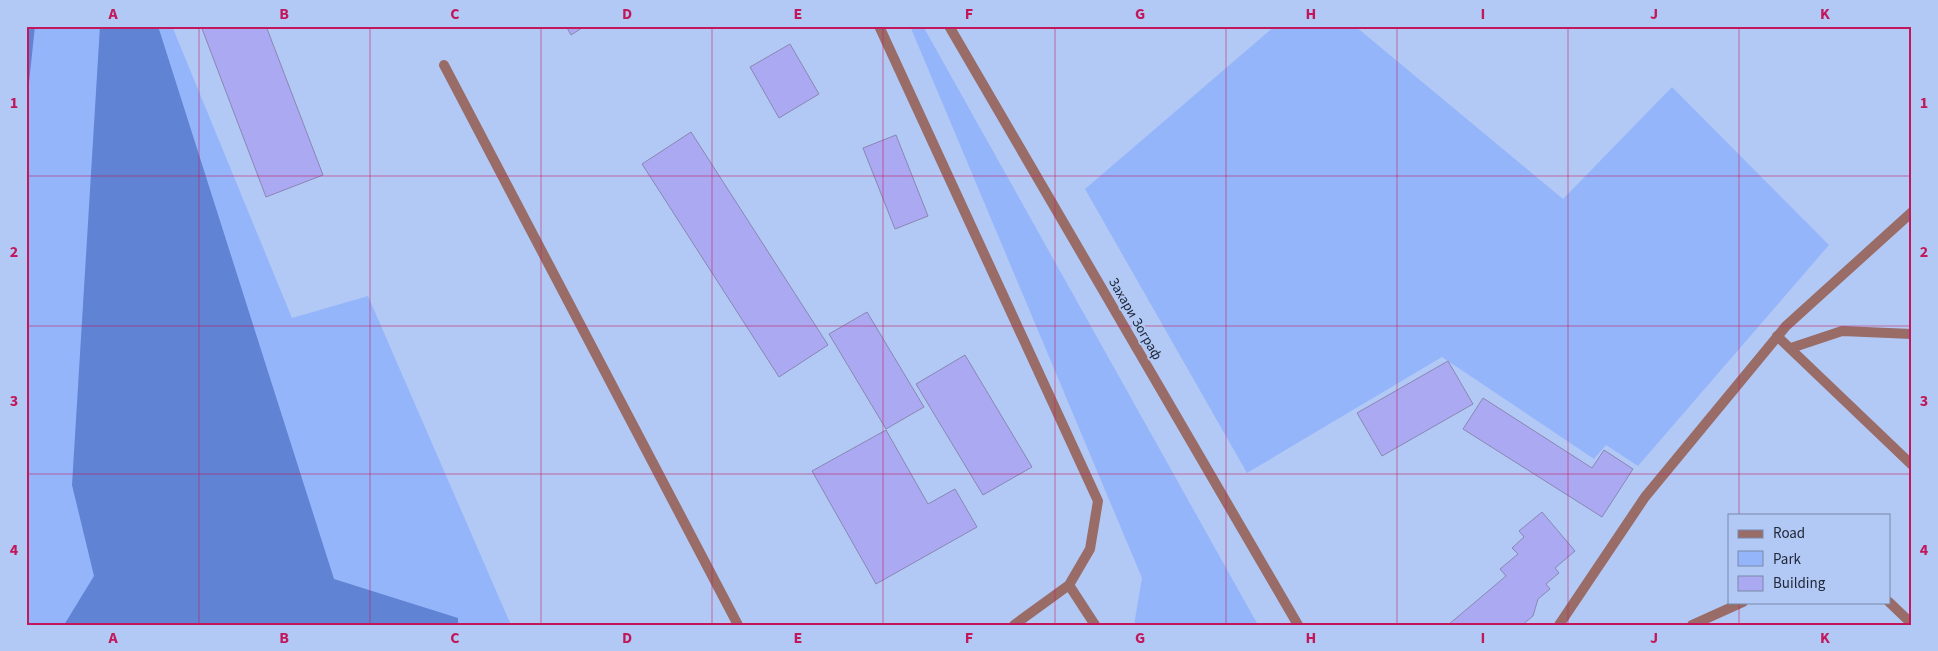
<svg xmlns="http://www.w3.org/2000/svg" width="1938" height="651" font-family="'Source Sans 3',sans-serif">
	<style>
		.green { fill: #95b5fb }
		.forest { fill: #6083d4 }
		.building { fill: #aba9f1; stroke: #8887b4 }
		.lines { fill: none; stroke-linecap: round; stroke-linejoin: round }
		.lane { stroke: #996c68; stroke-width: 10 }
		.street { stroke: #996c68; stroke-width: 10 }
		.grid { fill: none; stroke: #c2185b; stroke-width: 1; stroke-opacity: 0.55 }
		.labels { text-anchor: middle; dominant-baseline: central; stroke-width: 4; stroke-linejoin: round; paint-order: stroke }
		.street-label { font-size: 14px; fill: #202839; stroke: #b3c9f5 }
		.neatline { fill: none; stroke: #c2185b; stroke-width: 2 }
		.grid-label { font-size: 16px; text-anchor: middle; font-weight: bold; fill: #c2185b }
	</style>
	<rect width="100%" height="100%" fill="#b3c9f5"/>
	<path class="green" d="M26,26H172L292,318L368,296L511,625H26Z
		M910,26H923L1258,625H1134L1142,578Z
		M1275,26H1355L1563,199L1672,87L1829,245L1638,466L1606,445L1594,459L1442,357L1247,473L1085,189Z"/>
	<path class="forest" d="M26,26H35L26,111Z
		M100,26H158L334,579L458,618V625H64L94,576L72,485Z"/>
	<path class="building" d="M201,26H266L323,175L266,197Z
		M566,26H585L571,35Z
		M790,44L819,94L779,118L750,67Z
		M691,132L828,345L779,377L642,164Z
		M896,135L928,216L895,229L863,148Z
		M867,312L924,407L886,429L829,334Z
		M965,355L1032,467L983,495L916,384Z
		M1448,361L1473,404L1382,456L1357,413Z
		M1483,398L1592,468L1604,450L1633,469L1602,517L1463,429Z
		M886,430L928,504L955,489L977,527L876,584L812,471Z
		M1542,512L1575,551L1555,568L1559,573L1546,584L1550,589L1538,599L1533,616L1522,625H1448L1506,576L1500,569L1518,554L1512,548L1524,537L1519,531Z"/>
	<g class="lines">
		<path class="lane" d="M879,26L1098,501L1090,549L1069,585L1014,625
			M444,65L738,625
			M1777,336L1912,465
			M1791,348L1842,331L1912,334
			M1069,585L1095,625
			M1889,602L1912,624
			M1692,625L1743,602"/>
		<path class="street" d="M949,26L1298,625
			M1559,625L1645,497L1786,326L1912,212"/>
	</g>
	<path class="grid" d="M199,26V625M370,26V625M541,26V625M712,26V625M883,26V625M1055,26V625M1226,26V625M1397,26V625M1568,26V625M1739,26V515M26,176H1912M26,326H1912M26,474H1912M1739,602V625"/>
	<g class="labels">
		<g class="street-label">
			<text transform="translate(1135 319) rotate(60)">Захари Зограф</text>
		</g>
	</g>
	<rect width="1938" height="651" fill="none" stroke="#b3c9f5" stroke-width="55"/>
	<rect x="1728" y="514" width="162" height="90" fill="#b3c9f5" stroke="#7889aa"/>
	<rect x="1738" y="530" width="25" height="8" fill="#996c68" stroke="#7889aa"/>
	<text x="1773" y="538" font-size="15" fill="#202839">Road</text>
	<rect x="1738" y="551" width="25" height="15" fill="#95b5fb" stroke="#7889aa"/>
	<text x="1773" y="564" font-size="15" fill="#202839">Park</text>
	<rect x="1738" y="576" width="25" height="15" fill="#aba9f1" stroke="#7889aa"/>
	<text x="1773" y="588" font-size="15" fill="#202839">Building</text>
	<rect x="28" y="28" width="1882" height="596" class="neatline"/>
	<g class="grid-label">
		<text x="113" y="19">A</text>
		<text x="284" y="19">B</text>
		<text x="455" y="19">C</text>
		<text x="627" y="19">D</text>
		<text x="798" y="19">E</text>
		<text x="969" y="19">F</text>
		<text x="1140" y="19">G</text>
		<text x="1311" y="19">H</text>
		<text x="1483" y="19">I</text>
		<text x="1654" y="19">J</text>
		<text x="1825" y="19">K</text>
		<text x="14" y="108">1</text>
		<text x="1924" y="108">1</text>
		<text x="14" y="257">2</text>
		<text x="1924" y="257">2</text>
		<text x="14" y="406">3</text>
		<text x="1924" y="406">3</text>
		<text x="14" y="555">4</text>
		<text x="1924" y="555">4</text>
		<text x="113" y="643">A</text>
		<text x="284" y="643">B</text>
		<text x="455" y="643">C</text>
		<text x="627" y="643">D</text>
		<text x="798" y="643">E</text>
		<text x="969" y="643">F</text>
		<text x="1140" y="643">G</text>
		<text x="1311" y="643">H</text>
		<text x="1483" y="643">I</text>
		<text x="1654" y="643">J</text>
		<text x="1825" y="643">K</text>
	</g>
</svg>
